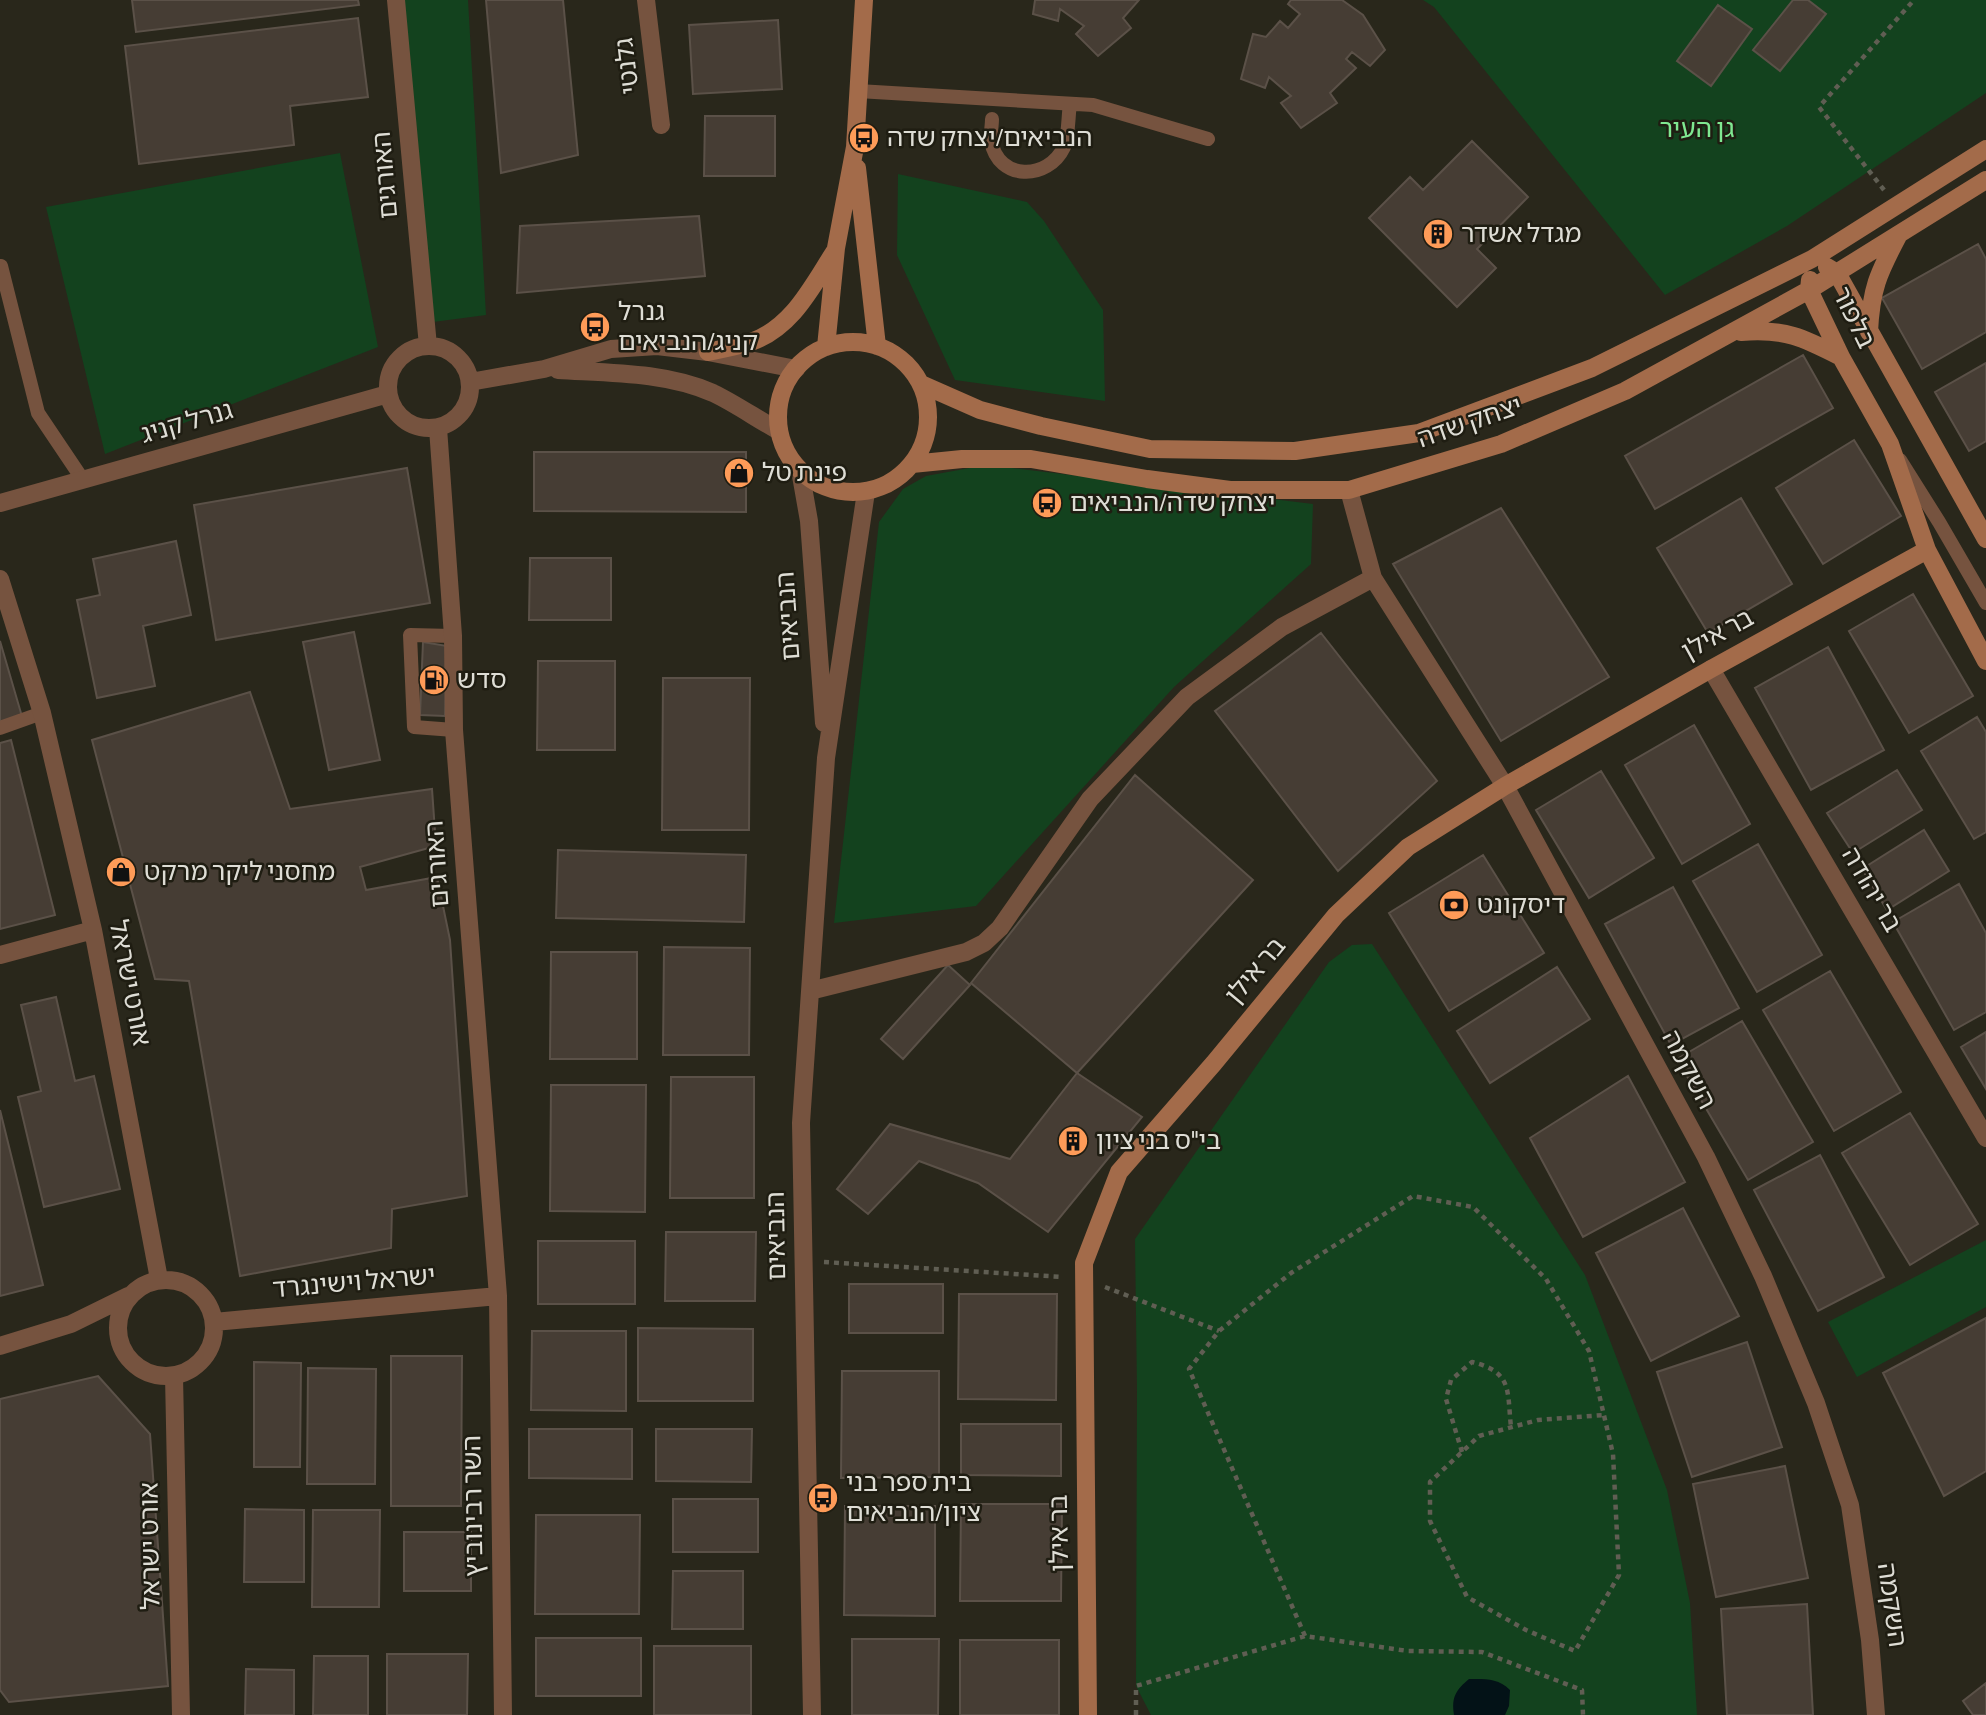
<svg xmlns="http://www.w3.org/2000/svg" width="1986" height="1715" font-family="'Sofia Sans Condensed','Noto Sans Hebrew',sans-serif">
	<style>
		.green { fill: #13421e }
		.water { fill: #031217 }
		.building { fill: #463d34; stroke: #5b5148; stroke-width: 2 }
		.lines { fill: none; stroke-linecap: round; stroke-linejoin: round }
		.path { stroke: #605e53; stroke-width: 4.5; stroke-dasharray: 5 5; stroke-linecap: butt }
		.lane { stroke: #76533f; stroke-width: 14 }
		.street { stroke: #76533f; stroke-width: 18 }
		.secondary { stroke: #a36b4a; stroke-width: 18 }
		.labels { text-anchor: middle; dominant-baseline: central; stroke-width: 5; stroke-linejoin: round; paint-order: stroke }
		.street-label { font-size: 26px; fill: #deddd5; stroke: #1f1d12 }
		.park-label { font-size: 26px; fill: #7fe891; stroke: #1f1d12 }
		.poi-label { font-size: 26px; fill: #deddd5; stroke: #1f1d12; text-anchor: start }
	</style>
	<rect width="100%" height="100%" fill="#29271b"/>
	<path class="green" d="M395,0H468L486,315L418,324Z
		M1423,0H1986V93L1787,226L1665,295L1434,7Z
		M340,153L378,347L105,454L46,207Z
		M898,174L1027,202L1044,221L1103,310L1105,401L955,380L897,255Z
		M986,465L1313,504L1311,564L1174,687L976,906L834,923L879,522L903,489L926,476Z
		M1372,944L1585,1275L1667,1490L1690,1603L1697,1715H1151L1136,1686L1137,1390L1135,1239L1329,962L1352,945Z
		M1986,1240V1307L1857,1377L1828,1322Z"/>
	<path class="water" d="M1469,1679C1486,1679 1498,1678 1510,1690L1509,1706L1505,1715H1454C1451,1697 1456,1690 1469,1679Z"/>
	<path class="building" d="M132,0H358L359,5L136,32Z
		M486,0H563L578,155L501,173Z
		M1035,0H1139L1123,18L1131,28L1098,56L1076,34L1084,26L1060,9L1058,21L1033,14Z
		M1291,0H1342L1363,15L1385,50L1370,66L1352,52L1346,59L1356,68L1330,93L1337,103L1301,128L1281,103L1291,96L1269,77L1265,88L1241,79L1253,34L1266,37L1280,21L1288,28L1300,14L1288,4Z
		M1793,0H1808L1826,14L1780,71L1753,50Z
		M1718,5L1752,29L1711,86L1677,61Z
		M358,18L368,97L290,106L294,145L139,164L125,46Z
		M778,20L782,89L693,94L689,25Z
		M705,116H775V176H704Z
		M1472,141L1528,197L1477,249L1496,268L1457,307L1369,218L1410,177L1423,190Z
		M699,216L705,276L517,293L520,226Z
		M1978,244L1986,259V332L1922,369L1882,298Z
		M1803,355L1833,408L1655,509L1625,456Z
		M1986,363V441L1969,451L1935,392Z
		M1854,440L1901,516L1823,564L1776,488Z
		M534,452H746V512L534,511Z
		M407,468L430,603L216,640L194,505Z
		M1741,498L1792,584L1708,633L1657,548Z
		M1501,508L1609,677L1501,741L1393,564Z
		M176,541L191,615L143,626L155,686L97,698L77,600L100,595L93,559Z
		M530,558H611V620H529Z
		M1913,594L1973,696L1909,733L1849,631Z
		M354,632L380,760L329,770L303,642Z
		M1321,633L1437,781L1338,871L1215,711Z
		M0,641L23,720L0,726Z
		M423,642L447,646L445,716L420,715Z
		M1828,647L1884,750L1811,790L1755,688Z
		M538,661H615V750H537Z
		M663,678H750L749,830H662Z
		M250,692L290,809L432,789L436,846L360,867L366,890L437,877L450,940L467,1196L392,1209L391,1248L240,1276L189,981L155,979L92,740Z
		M1977,717L1986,732V832L1974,839L1921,751Z
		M1694,725L1750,824L1682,864L1625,765Z
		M11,740L55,915L0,929V743Z
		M1897,770L1922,810L1853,853L1827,813Z
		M1601,771L1654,858L1589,898L1536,810Z
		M1135,775L1253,880L1077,1073L971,983Z
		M1924,830L1949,871L1887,910L1862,869Z
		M1758,844L1822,955L1757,992L1693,881Z
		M558,850L746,855L744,922L556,918Z
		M1483,855L1544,953L1449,1011L1389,913Z
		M1959,884L1986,933V1012L1954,1030L1893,922Z
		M1673,887L1739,1008L1671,1045L1605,924Z
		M664,947L750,948L749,1055H663Z
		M551,952H637V1059H550Z
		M948,965L970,985L903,1059L881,1039Z
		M1557,967L1590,1019L1490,1083L1457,1031Z
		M1830,971L1901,1092L1834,1131L1763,1010Z
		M56,997L75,1081L94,1076L120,1189L44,1207L18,1097L41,1091L21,1005Z
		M1742,1021L1813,1142L1748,1180L1677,1059Z
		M1986,1032V1089L1961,1047Z
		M1077,1073L1142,1117L1048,1232L978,1183L919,1161L868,1214L837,1189L890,1124L1010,1159Z
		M1628,1076L1685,1182L1583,1237L1530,1138Z
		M671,1077H754V1198H670Z
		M551,1085H646L645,1212L550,1211Z
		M0,1110L43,1285L0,1296Z
		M1910,1113L1978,1224L1910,1265L1842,1153Z
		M1820,1155L1884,1277L1818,1311L1754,1190Z
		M1683,1208L1739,1316L1651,1361L1596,1253Z
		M666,1232H756L755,1301H665Z
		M538,1241H635V1304H538Z
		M849,1284H943V1333H849Z
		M959,1294H1057L1056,1400L958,1399Z
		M1986,1318V1471L1944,1496L1883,1373Z
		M638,1328L753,1329V1401H638Z
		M532,1331H626V1411L531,1410Z
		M1747,1342L1782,1447L1692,1477L1657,1372Z
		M391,1356H462L461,1506H391Z
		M254,1362L301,1363L300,1467H254Z
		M308,1368L376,1369L375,1484H307Z
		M842,1371H939V1477L841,1478Z
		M98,1376L150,1434L168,1686L9,1702L0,1690V1399Z
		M961,1424H1061V1476L961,1475Z
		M529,1429H632V1479L529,1478Z
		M656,1429H752L751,1482L656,1481Z
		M1785,1466L1808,1578L1716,1597L1693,1484Z
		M673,1499H758V1552H673Z
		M961,1504H1062L1061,1601H960Z
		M845,1506H935V1616L844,1615Z
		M245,1509L304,1510V1582H244Z
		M313,1510H380L379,1607H312Z
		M536,1515H640L639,1614H535Z
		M404,1532H471V1591H404Z
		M673,1571H743V1629H672Z
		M1807,1604L1813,1715H1727L1721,1609Z
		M536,1638H641V1696H536Z
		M852,1639H939L938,1715H852Z
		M960,1640H1059V1715H960Z
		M654,1646H751V1715H654Z
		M387,1654H468L467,1715H387Z
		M314,1656H368V1715H313Z
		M246,1669L294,1670V1715H245Z
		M1986,1683V1715H1973L1963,1701Z"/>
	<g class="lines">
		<path class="path" d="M1884,190L1819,107L1914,0
			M824,1262L1063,1277
			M1105,1287L1219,1331
			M1462,1452L1446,1399L1451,1380L1472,1362C1513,1372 1507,1391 1511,1427
			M1305,1636L1189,1369L1219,1331L1291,1273L1413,1196L1473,1207L1546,1279L1589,1351L1613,1454L1619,1575L1575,1651L1526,1630L1467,1597L1430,1521V1482L1479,1436L1538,1420L1604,1415
			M1136,1715V1686L1305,1636L1408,1651L1482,1652L1582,1690L1583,1715"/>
		<path class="lane" d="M858,91L1093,105L1208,139
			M992,119C992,126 990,135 991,141C998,181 1048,181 1064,147C1069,135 1068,116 1070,104
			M1,266L38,413L83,480
			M1900,460L1939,522L1986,603
			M453,636L410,635L414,727L454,730
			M0,728L42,713"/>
		<path class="street" d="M396,0L428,346
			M646,0L661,125
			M388 387a41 41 0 1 1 82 0a41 41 0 1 1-82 0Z
			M558,370C609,373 666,372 713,393C736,404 757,419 779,431
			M470,382L544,369L611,349L657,346L708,352L796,369
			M438,428L453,636L454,730L498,1296L503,1715
			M800,470L809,521L824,723
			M1349,490L1373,578L1505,786L1706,1157L1763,1276L1816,1403L1850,1505L1870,1640L1876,1715
			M0,503L388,394
			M0,579L42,713L93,930L159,1279
			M1711,669L1986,1138
			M0,955L93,930
			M810,991L966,952L984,943L1000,928L1090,799L1187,697L1282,627L1373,578
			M118 1328a48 48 0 1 1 96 0a48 48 0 1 1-96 0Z
			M214,1322L498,1296
			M0,1346L71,1324L128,1296
			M174,1376L181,1715
			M812,1715L801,1123L826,758L866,492"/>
		<path class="secondary" d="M857,168L877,346
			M1827,267L1837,273L1986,539
			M1810,280L1809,290L1841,357L1890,444L1927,550L1986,661
			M1741,332C1784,328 1804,338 1841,357
			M1869,332C1871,289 1878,274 1898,236
			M778 417a75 75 0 1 1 150 0a75 75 0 1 1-150 0Z
			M826,347L836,248L855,147L864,0
			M708,352C722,349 737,346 751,342C793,327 812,286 835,251
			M921,384L980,410L1041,426L1150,449L1295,451L1419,433L1592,368L1812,259L1986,149
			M912,464L962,459H1031L1147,479L1230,490H1349L1501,444L1625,391L1809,290L1986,180
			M1088,1715L1084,1263L1119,1172L1214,1063L1336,915L1408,847L1505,786L1711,669L1927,550"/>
	</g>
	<defs>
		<g id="bus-disc" transform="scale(1.575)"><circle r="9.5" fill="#fe9b58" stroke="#1f1d12"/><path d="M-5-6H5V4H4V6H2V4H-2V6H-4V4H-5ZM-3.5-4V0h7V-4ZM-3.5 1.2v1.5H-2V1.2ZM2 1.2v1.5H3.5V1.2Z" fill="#111"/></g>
		<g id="building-disc" transform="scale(1.575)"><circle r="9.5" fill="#fe9b58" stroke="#1f1d12"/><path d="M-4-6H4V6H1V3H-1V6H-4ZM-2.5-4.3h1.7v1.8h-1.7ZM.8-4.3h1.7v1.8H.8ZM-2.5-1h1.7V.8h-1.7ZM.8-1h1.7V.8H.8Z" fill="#111"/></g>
		<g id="shop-disc" transform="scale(1.575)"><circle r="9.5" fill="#fe9b58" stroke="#1f1d12"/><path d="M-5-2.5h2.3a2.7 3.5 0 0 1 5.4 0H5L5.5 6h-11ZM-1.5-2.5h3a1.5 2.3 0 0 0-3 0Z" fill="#111"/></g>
		<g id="fuel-disc" transform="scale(1.575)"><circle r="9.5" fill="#fe9b58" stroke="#1f1d12"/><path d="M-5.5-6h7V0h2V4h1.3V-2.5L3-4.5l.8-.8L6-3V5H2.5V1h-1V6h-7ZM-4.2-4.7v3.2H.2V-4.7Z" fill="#111"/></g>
		<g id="bank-disc" transform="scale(1.575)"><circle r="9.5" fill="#fe9b58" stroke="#1f1d12"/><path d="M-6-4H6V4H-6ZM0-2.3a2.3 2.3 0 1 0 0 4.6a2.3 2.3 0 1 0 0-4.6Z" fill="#111"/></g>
	</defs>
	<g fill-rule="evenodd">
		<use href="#bus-disc" x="864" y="138"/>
		<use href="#building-disc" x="1438" y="234"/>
		<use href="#bus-disc" x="595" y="327"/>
		<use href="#shop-disc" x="739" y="473"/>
		<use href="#bus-disc" x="1047" y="503"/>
		<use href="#fuel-disc" x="434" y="680"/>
		<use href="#shop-disc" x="121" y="872"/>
		<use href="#bank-disc" x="1454" y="905"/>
		<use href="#building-disc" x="1073" y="1141"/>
		<use href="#bus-disc" x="823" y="1498"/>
	</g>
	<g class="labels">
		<g class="street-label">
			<text transform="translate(628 66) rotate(-97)">גלנטי</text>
			<text transform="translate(386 175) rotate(-95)">האורגים</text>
			<text transform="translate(1853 318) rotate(64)">בלפור</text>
			<text transform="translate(187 423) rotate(-16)">גנרל קניג</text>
			<text transform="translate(1470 423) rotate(-19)">יצחק שדה</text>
			<text transform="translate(789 616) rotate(-94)">הנביאים</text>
			<text transform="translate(1718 635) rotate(-29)">בר אילן</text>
			<text transform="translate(438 864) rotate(-94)">האורגים</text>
			<text transform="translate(1871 890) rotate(60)">בר יהודה</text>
			<text transform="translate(1256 971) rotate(-50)">בר אילן</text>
			<text transform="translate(129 983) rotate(79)">אורט ישראל</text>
			<text transform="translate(1688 1070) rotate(62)">השקמה</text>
			<text transform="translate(777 1236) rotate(-91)">הנביאים</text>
			<text transform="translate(354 1283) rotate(-5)">ישראל וישינגרד</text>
			<text transform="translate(474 1506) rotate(-91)">השר רבינוביץ</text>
			<text transform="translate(1060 1533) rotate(-91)">בר אילן</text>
			<text transform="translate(151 1546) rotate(-91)">אורט ישראל</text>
			<text transform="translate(1891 1605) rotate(82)">השקמה</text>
		</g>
		<g class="park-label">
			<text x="1697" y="129">גן העיר</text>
		</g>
		<g class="poi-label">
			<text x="887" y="138">הנביאים/יצחק שדה</text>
			<text x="1461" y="234">מגדל אשדר</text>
			<text x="618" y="312">גנרל<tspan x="618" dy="30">קניג/הנביאים</tspan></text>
			<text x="762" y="473">פינת טל</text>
			<text x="1070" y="503">יצחק שדה/הנביאים</text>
			<text x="457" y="680">סדש</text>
			<text x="144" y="872">מחסני ליקר מרקט</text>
			<text x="1477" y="905">דיסקונט</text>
			<text x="1096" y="1141">בי"ס בני ציון</text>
			<text x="846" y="1483">בית ספר בני<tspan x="846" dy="30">ציון/הנביאים</tspan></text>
		</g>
	</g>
</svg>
